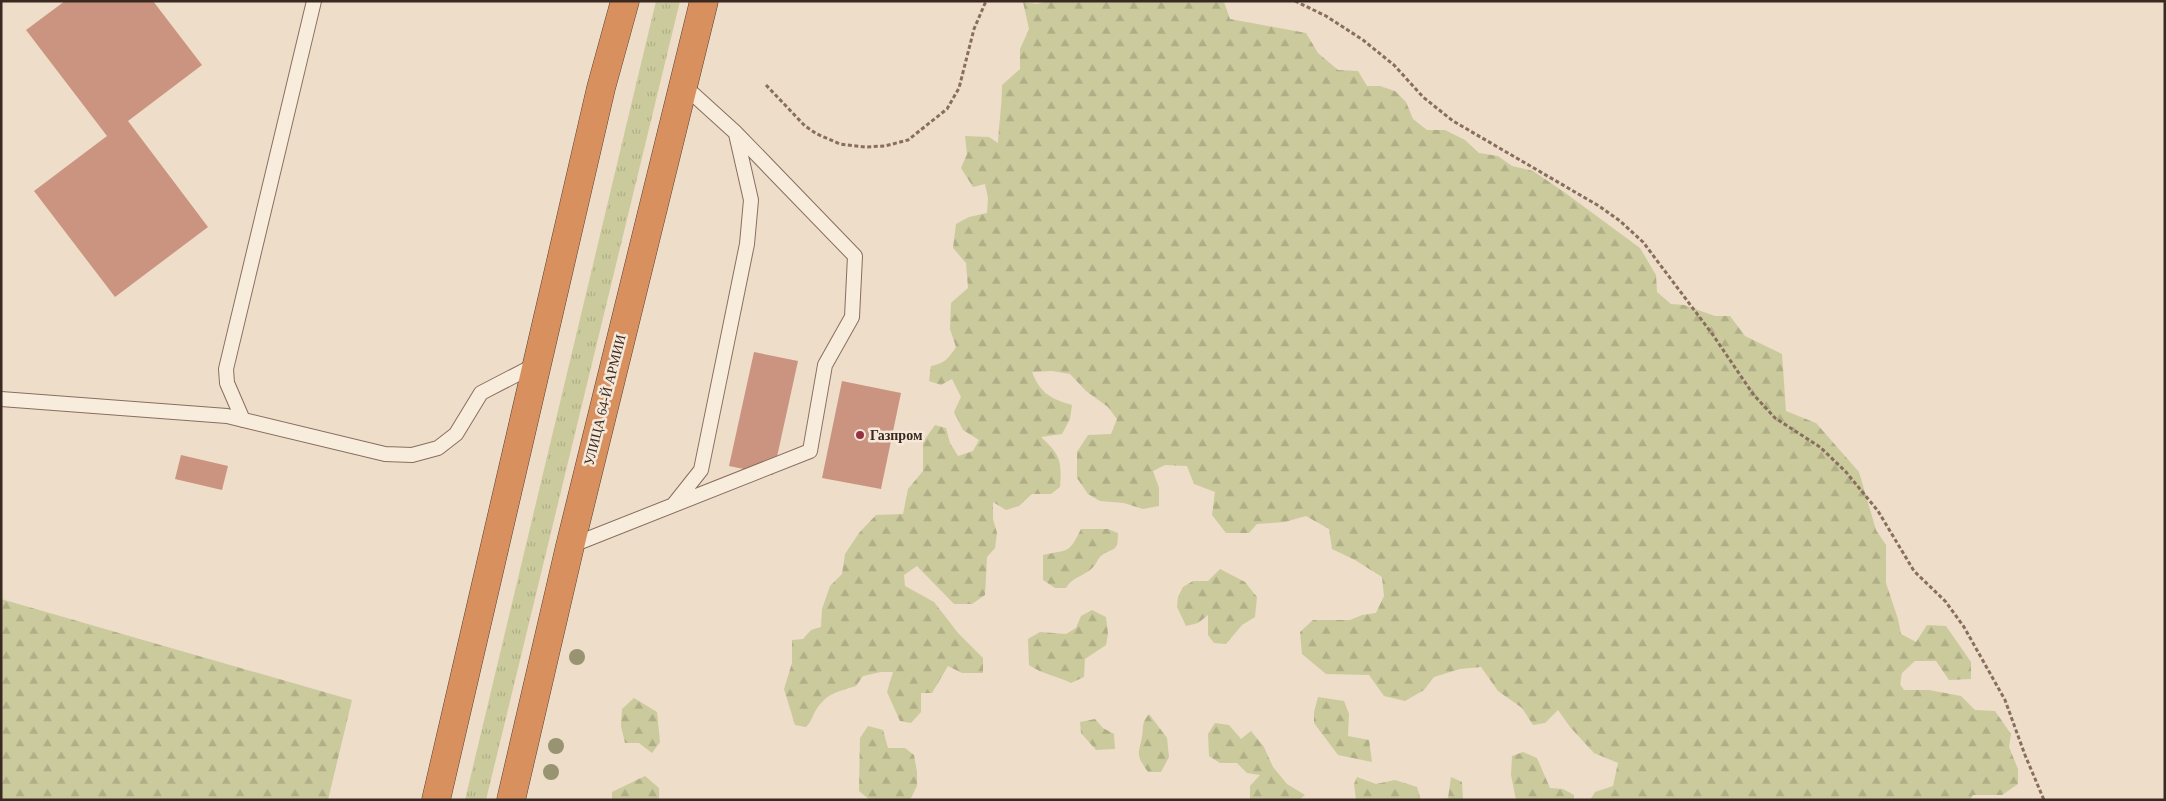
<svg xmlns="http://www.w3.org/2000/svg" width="2166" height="801" font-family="'Times New Roman',serif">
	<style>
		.grass { fill: url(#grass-tufts) }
		.forest { fill: url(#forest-firs) }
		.building { fill: #ca9481 }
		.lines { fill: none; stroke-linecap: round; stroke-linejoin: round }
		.lane-casing { stroke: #896e5e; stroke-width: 16 }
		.highway-casing { stroke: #583e32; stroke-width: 29 }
		.path { stroke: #896e5e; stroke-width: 3; stroke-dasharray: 4 2.5; stroke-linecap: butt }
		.lane { stroke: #f8ecdd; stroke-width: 14 }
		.highway { stroke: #d8905f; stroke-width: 28 }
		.tree { fill: #989371 }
		.poi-dot { fill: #963141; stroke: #f5e8d9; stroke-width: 2 }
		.labels { text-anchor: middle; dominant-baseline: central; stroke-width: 5; stroke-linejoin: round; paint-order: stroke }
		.street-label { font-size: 14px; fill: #3a2921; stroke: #f5e8d9 }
		.poi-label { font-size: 14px; font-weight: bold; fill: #3a2921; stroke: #f5e8d9; text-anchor: start }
	</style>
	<defs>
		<pattern id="grass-tufts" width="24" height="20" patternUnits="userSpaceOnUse" patternTransform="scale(1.25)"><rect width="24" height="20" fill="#cbca9d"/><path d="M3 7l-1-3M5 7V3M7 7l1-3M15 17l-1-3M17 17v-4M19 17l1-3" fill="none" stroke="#afae87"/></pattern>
		<pattern id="forest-firs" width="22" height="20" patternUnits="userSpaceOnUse" patternTransform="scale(1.25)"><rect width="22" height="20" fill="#cbca9d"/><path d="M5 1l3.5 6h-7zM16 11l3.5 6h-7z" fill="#afae87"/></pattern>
	</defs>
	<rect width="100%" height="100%" fill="#edddc9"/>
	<path class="grass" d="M656,1H680L486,800H465Z"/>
	<path class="forest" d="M1048,1H1222L1224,2L1230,19L1306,33L1318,53L1338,70L1358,71L1367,86H1380L1395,91L1406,102L1413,119L1427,130H1445L1465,140L1479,153L1498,156L1512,166L1533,171L1564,192L1640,248L1656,275L1657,292L1671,304L1684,305L1715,316H1730L1745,336L1782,354L1786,411L1816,423L1859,472L1876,530L1886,545V583L1898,619L1901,634L1916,642L1927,625L1946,626L1971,662V679L1949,680L1936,661H1915L1902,673L1900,684L1904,690H1929L1961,696L1975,710L1995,711L2011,734L2009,747L2018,769V784L2002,795H1973L1970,800H1590L1595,792L1613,786L1618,763L1594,753L1570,727L1558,710L1545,723L1533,725L1522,708L1498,691L1481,667L1460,669L1434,677L1424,690L1405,701L1384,696L1369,675L1326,674L1302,654L1300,632L1313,620H1350L1362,615L1376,613L1384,596L1382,577L1355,560L1332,549L1329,529L1306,516L1285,522L1257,524L1249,533H1226L1212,515L1215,492L1194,484L1187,466L1165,465L1153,471L1159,488V506L1143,509L1124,503L1100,501L1088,494L1077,478V452L1088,435L1111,434L1117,419L1108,407L1086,391L1070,374L1052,371L1032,372C1040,393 1051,399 1072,405L1070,419L1062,434L1041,437C1060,455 1062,460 1060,487L1051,494H1032L1019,506L1006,510L993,502V519L997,533L995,548L987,557L985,595L972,604H954L917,566L904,575L905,586L934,602L958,633L983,658V673H962L948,666L932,693H921V712L911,723L900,721L887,692L893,672H881L863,676L856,686C837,692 827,693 816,710C812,716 812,721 806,727L795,725L784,689L792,663V640L803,639L811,630L821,627L822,609L830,586L842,574L845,554L859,533L876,515L903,514L908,489L923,471V442L935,425L946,428L950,443L958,456L973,451L979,440L963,430L954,412L961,397L952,379L941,385L929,381L931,366C945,363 948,359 956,347L950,329L951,303L968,288L966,263L953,248L956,224L969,217L987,213L988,198L985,184L973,187L961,168L967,154L965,136L989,137L998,143C999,123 1002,105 1002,85L1020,69V49L1029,29L1023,2L1037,4Z
		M1081,529H1108L1118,533C1118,554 1112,547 1101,556C1098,558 1097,563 1094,566C1086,576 1073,576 1066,588H1055L1043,580V555C1069,549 1068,555 1081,529Z
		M1220,569L1245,582L1257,597L1255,617L1242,625L1226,644L1214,643L1208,635V615L1198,623L1186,626L1177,607L1178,597L1183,587L1193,581H1208Z
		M1,599L352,700L328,800H1Z
		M1092,610L1106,617L1108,634L1106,645L1085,659L1084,677L1071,683C1057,676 1042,674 1029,665L1028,639L1040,632L1066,634L1076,628L1081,616Z
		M1318,697L1344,701L1349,714L1348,736L1369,740L1372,762L1338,755L1314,723V712Z
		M634,698L657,712L660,742L652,753L639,743H625L621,726L622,709Z
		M1149,714L1167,738L1169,757L1161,772H1148C1136,755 1138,756 1142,737C1144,726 1141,724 1149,714Z
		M1095,719L1103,728L1114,734L1115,749L1096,750L1081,733L1080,722Z
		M1215,723L1229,725L1241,739L1251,731L1264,747L1273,767L1287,784L1305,795L1299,800H1250V786L1260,775L1247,773L1237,763H1220L1209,756L1208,734Z
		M868,726L883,730L888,748H905L914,755L917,772V786L910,800H870L859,791L860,738Z
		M1523,752L1537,758L1550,788L1563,789L1574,795V800H1516L1511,775L1512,756Z
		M645,776L659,788V800H612V792Z
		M1357,777L1376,784L1395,780L1417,787L1421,800H1356L1354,784Z
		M1451,777L1462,782L1463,800H1429L1448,798Z"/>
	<path class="building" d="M65,1H153L202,65L128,121L208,227L115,297L34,191L107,136L26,30Z
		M754,352L798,361L773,475L729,466Z
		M842,381L901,393L881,489L822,478Z
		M181,455L228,466L222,490L175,479Z"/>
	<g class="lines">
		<g class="lane-casing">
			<path id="lane" d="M1,399L227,416L385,454L412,455L438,448L456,434L481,393L537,364
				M243,420L227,383L226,369L314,1
				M674,504L701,470L747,244L751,200L736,134
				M570,546L810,451L825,365L852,317L855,256L736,133L682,84"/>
		</g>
		<g class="highway-casing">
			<path id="highway" d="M436,800L601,88L625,1
				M511,800L570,546L704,1"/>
		</g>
		<path class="path" d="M1295,1L1326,16L1363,40L1394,65L1423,97L1453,121L1599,206L1620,221L1643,242L1713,335L1753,394L1775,418L1820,447L1846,472L1878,511L1914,571L1946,602L1964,627L2005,700L2025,755L2044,800
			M766,85L805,126L817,134L840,144L865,147L885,146L908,140L947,109L959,88L974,29L986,1"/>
		<use href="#lane" class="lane"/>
		<use href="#highway" class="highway"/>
	</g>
	<g class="tree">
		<circle cx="577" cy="657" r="8"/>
		<circle cx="556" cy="746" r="8"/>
		<circle cx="551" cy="772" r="8"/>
	</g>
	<circle class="poi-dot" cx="860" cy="435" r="5"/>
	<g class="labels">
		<g class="street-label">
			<text transform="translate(605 400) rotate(-76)">УЛИЦА 64-Й АРМИИ</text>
		</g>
		<g class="poi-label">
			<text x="870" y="435">Газпром</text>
		</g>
	</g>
	<rect width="2166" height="801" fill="none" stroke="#3a2921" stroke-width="5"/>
</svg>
